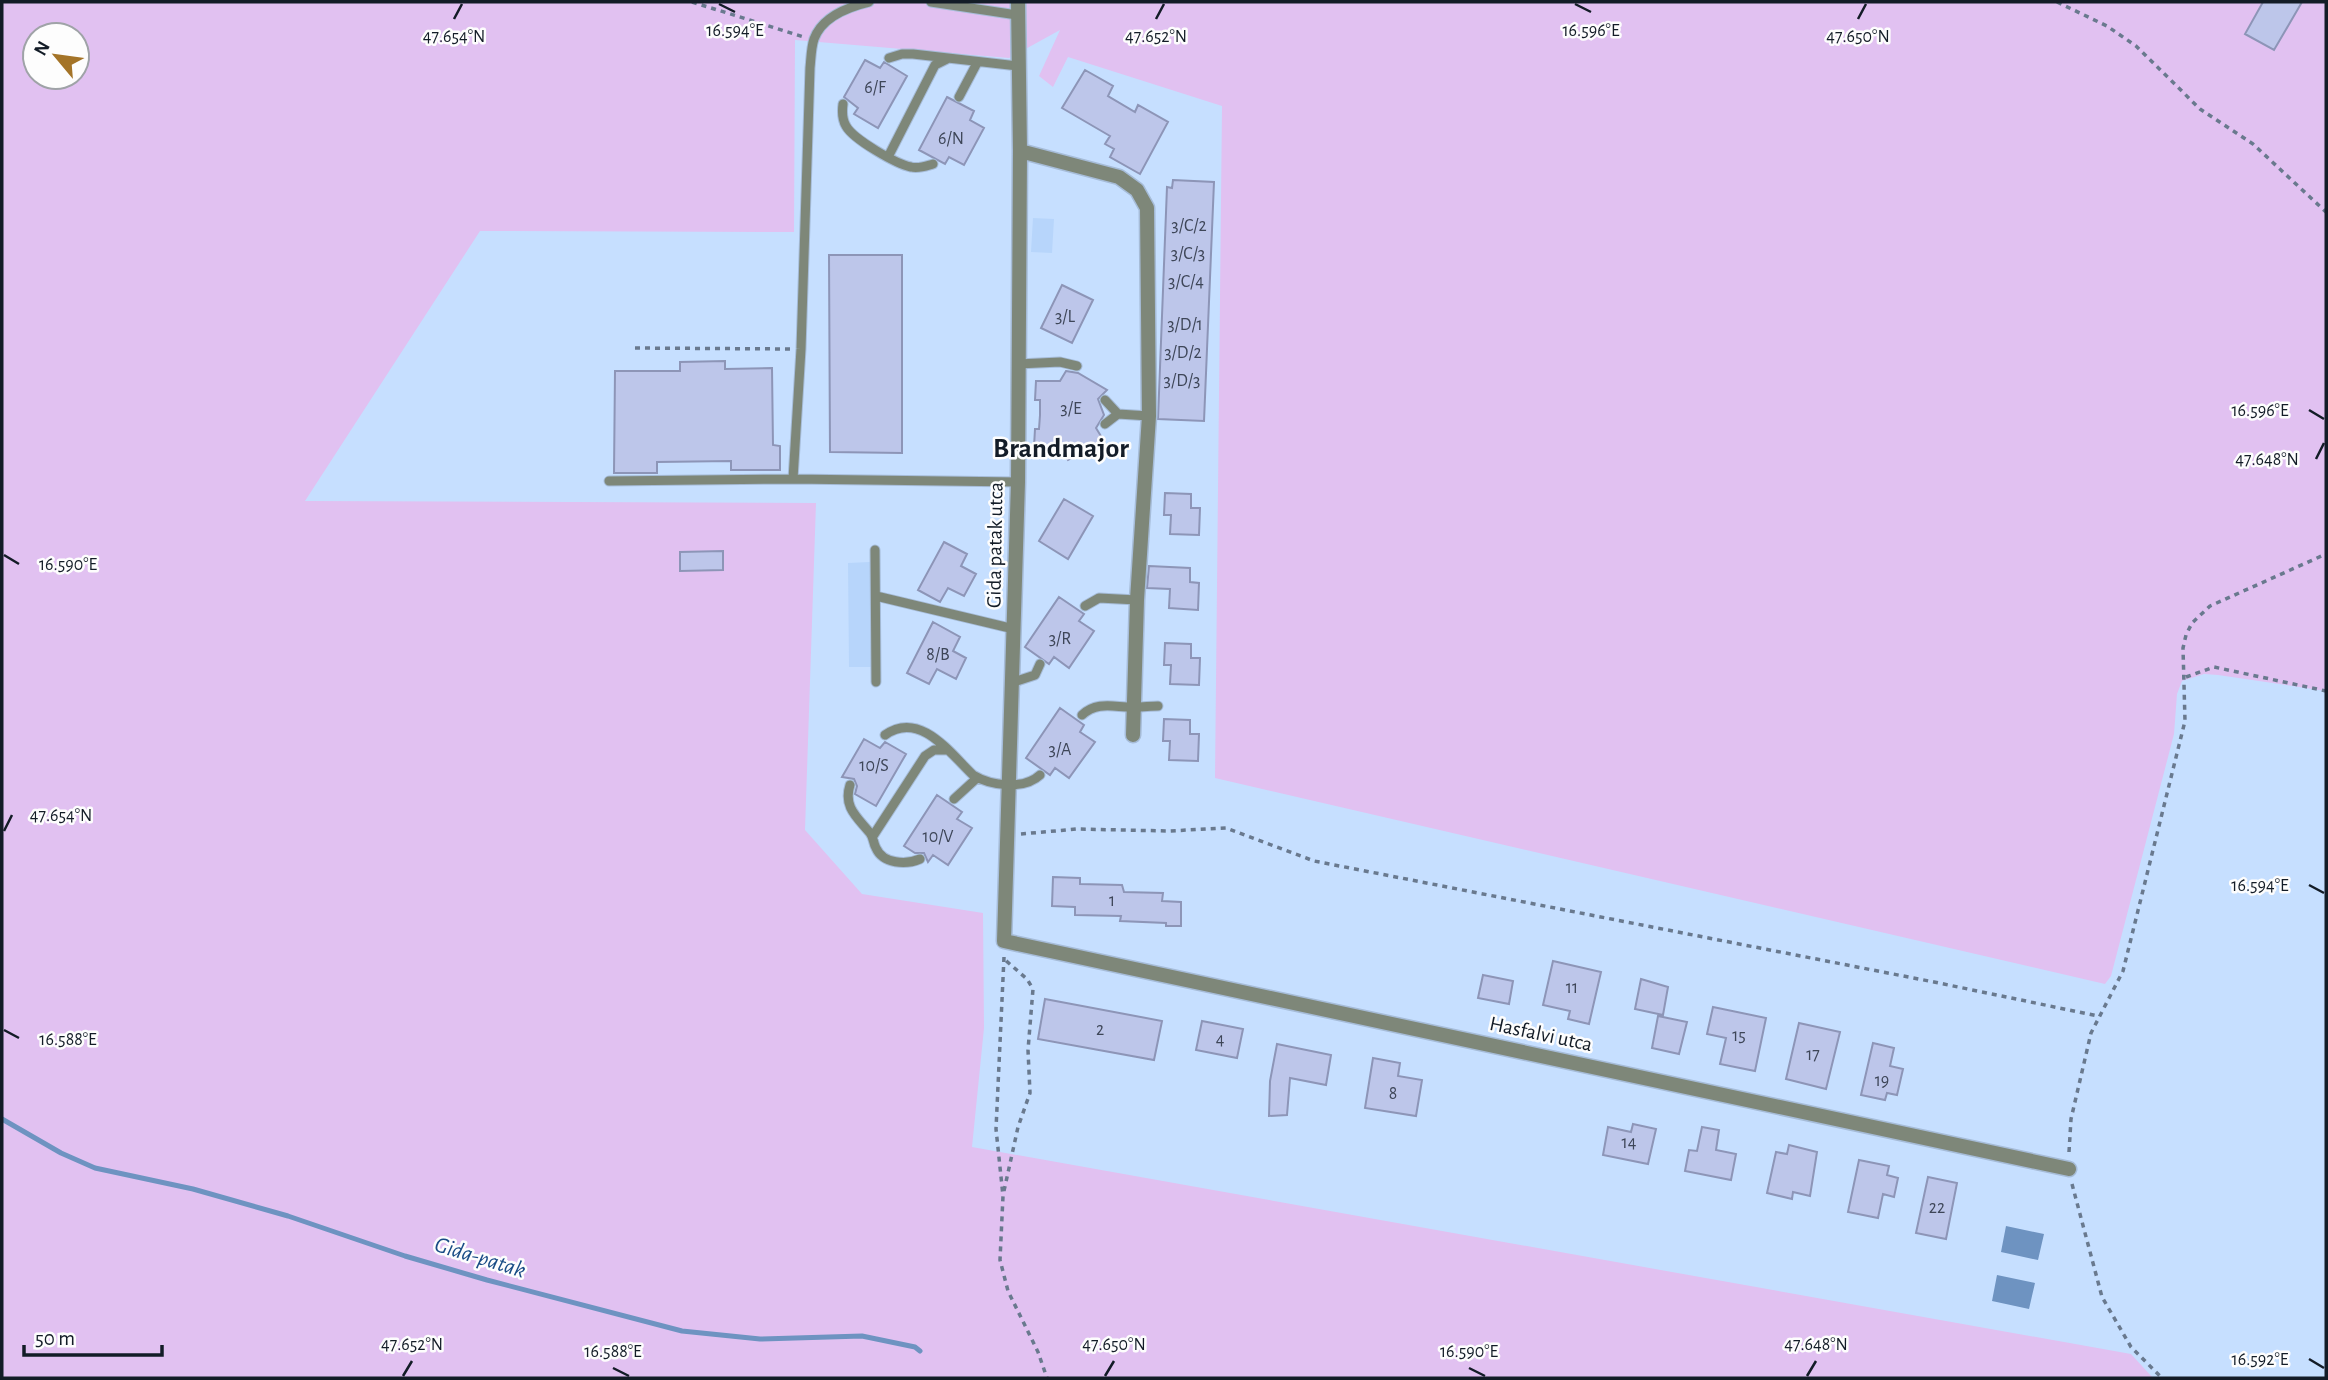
<svg xmlns="http://www.w3.org/2000/svg" width="2328" height="1380" font-family="'Alegreya Sans',sans-serif">
	<style>
		.built { fill: #b7d5fb }
		.green { fill: #e1c1f1; fill-rule: evenodd }
		.water { fill: #6e93c1 }
		.lines { fill: none; stroke-linecap: round; stroke-linejoin: round }
		.stream { stroke: #6e93c1; stroke-width: 5 }
		.building { fill: #bdc6ea; stroke: #8d95b7; stroke-width: 2 }
		.service-casing { stroke: #a6bcd8; stroke-width: 11 }
		.minor-casing { stroke: #a6bcd8; stroke-width: 17 }
		.path { stroke: #69798e; stroke-width: 3.5; stroke-dasharray: 5 5; stroke-linecap: butt }
		.service { stroke: #7e8779; stroke-width: 9 }
		.minor { stroke: #7e8779; stroke-width: 14 }
		.ticks { fill: none; stroke: #131c27; stroke-width: 2.5 }
		.labels { text-anchor: middle; dominant-baseline: central; stroke-width: 5; stroke-linejoin: round; paint-order: stroke }
		.number-label { font-size: 18px; fill: #3e4658 }
		.street-label { font-size: 21px; fill: #131c27; stroke: #fdfdfd }
		.water-label { font-size: 23px; font-style: italic; fill: #184b85; stroke: #fdfdfd }
		.district-label { font-size: 28px; font-weight: bold; fill: #131c27; stroke: #fdfdfd }
		.ticks-label { font-size: 18px; text-anchor: middle; fill: #131c27; stroke: #fdfdfd; stroke-width: 5; stroke-linejoin: round; paint-order: stroke }
	</style>
	<rect width="100%" height="100%" fill="#c6dfff"/>
	<path class="built" d="M1033,218L1054,219L1052,253L1031,252Z
		M870,562L871,667H849L848,563Z"/>
	<path class="green" d="M2,2H2326V691L2218,675L2204,674L2182,681L2177,694L2174,734L2111,976L2105,984L1215,778L1222,106L1068,57L1053,87L1039,76L1060,30L1009,58L795,40L794,232L480,231L305,501L816,503L805,830L862,894L983,913L984,1028L972,1147L2131,1354L2153,1378H2ZM35,35H77V77H35Z"/>
	<path class="water" d="M2006,1226L2044,1234L2038,1260L2001,1252Z
		M1997,1275L2035,1283L2029,1309L1992,1301Z"/>
	<g class="lines">
		<path class="stream" d="M2,1119L61,1153L95,1168L193,1189L288,1216L405,1256L487,1280L682,1331L760,1339L862,1336L915,1347L920,1351"/>
	</g>
	<path class="building" d="M2263,2H2302L2274,50L2245,34Z
		M865,60L880,68L884,62L907,76L878,128L854,114L858,108L844,97Z
		M1085,70L1113,86L1108,96L1135,112L1138,105L1168,122L1140,174L1110,157L1114,149L1105,144L1110,136L1062,108Z
		M947,97L974,111L970,120L984,128L964,165L949,157L945,164L919,150Z
		M1173,180L1214,182L1204,421L1158,419L1167,187L1172,188Z
		M829,255H902V453L830,452Z
		M1062,285L1093,300L1072,343L1041,328Z
		M725,361V369L772,368L773,445L780,446V470H731V461L657,462V473H614L615,371H680V362Z
		M1066,371L1078,373L1107,390L1098,399L1104,415L1096,428L1104,441L1068,460L1061,448L1034,447L1035,429H1039L1040,415V400H1035L1036,381H1060Z
		M1165,493L1191,494V508H1200L1199,535L1170,534L1171,515H1164Z
		M1064,499L1093,516L1068,559L1039,541Z
		M944,542L967,554L961,566L976,574L964,596L948,588L940,602L918,590Z
		M723,551V570L680,571V552Z
		M1149,566L1190,568V582L1199,583L1198,610L1169,608L1170,589L1147,588Z
		M1059,597L1084,614L1079,621L1094,631L1069,668L1054,657L1049,664L1025,647Z
		M933,622L960,637L953,651L966,658L956,679L937,669L929,684L907,673Z
		M1165,643L1191,644V658H1200L1199,685L1170,684L1171,665H1164Z
		M1060,708L1084,725L1080,732L1095,742L1069,778L1055,768L1050,775L1026,758Z
		M1164,719L1190,720V734H1199L1198,761L1169,760L1170,741H1163Z
		M864,739L880,748L885,742L906,754L876,806L855,794L857,786L854,779L842,777Z
		M937,795L962,812L957,819L972,828L948,865L933,855L928,862L924,853H915L904,846Z
		M1053,877L1080,878V884L1122,885L1124,892L1163,893L1162,901L1181,902V926H1166V923L1120,921L1121,916L1075,915V907L1052,906Z
		M1553,961L1601,972L1589,1024L1568,1019L1570,1011L1543,1005Z
		M1483,975L1513,981L1509,1004L1478,998Z
		M1641,979L1668,987L1663,1015L1635,1009Z
		M1045,999L1162,1021L1154,1060L1038,1039Z
		M1713,1007L1766,1018L1755,1071L1720,1064L1726,1038L1707,1034Z
		M1658,1016L1687,1022L1679,1054L1652,1048Z
		M1202,1021L1243,1029L1237,1058L1196,1050Z
		M1799,1023L1840,1032L1826,1089L1786,1079Z
		M1873,1043L1894,1048L1890,1066L1903,1069L1897,1095L1887,1093L1885,1100L1861,1095Z
		M1277,1044L1331,1055L1326,1085L1290,1078L1287,1115L1269,1116L1270,1081Z
		M1373,1058L1400,1063L1398,1076L1422,1080L1416,1116L1365,1108Z
		M1633,1124L1656,1129L1648,1164L1603,1155L1608,1127L1631,1132Z
		M1702,1127L1719,1130L1716,1150L1736,1154L1731,1180L1685,1171L1689,1150L1697,1151Z
		M1789,1145L1817,1152L1810,1196L1793,1192L1792,1199L1767,1193L1776,1152L1787,1154Z
		M1859,1160L1889,1166L1887,1175L1898,1178L1894,1197L1883,1194L1878,1218L1848,1212Z
		M1928,1177L1957,1183L1946,1239L1916,1233Z"/>
	<g class="lines">
		<g class="service-casing">
			<path id="service" d="M931,2L1017,15
				M889,58L902,54H913L1018,66
				M959,97L977,63
				M843,104C842,111 842,119 846,126C853,139 896,164 911,167C919,169 926,166 933,164
				M888,157L935,65L947,59
				M1018,364L1060,362L1077,366
				M1105,400L1118,414L1149,416
				M1105,424L1118,414
				M793,479L801,349L810,68C811,59 811,48 814,39C822,17 848,7 869,2
				M609,481L793,479L1018,482
				M875,550L876,682
				M876,596L1014,629
				M1085,606L1099,598L1137,600
				M1014,682L1035,675L1040,664
				M1082,715C1098,700 1116,708 1136,707C1143,707 1151,706 1158,706
				M885,735C920,710 950,753 973,775C991,786 1024,790 1040,775
				M850,785C843,807 857,817 870,833C874,838 873,843 876,848C883,864 906,865 920,859
				M954,799L977,778
				M873,836L925,756L934,750H946"/>
		</g>
		<g class="minor-casing">
			<path id="minor" d="M1018,2L1020,151L1018,482L1004,941L2069,1169
				M1020,151L1119,177L1137,190L1147,208L1149,416L1137,600L1133,735"/>
		</g>
		<path class="path" d="M692,2L804,37
			M2057,2L2107,26L2136,46L2200,109L2253,144L2326,212
			M635,348L790,349
			M2186,677L2214,667L2326,691
			M1021,834L1077,829L1169,831L1226,828L1314,861L1934,982L2098,1016
			M1004,957L996,1129L1003,1196L1000,1260L1008,1291L1038,1352L1047,1378
			M2069,1152L2071,1119L2091,1033L2123,971L2185,721L2183,648L2186,635L2192,623L2210,606L2326,554
			M2072,1184L2102,1297L2131,1347L2162,1378
			M1004,1191L1018,1127L1030,1093L1028,1050L1033,989L1027,979L1004,959"/>
		<use href="#service" class="service"/>
		<use href="#minor" class="minor"/>
	</g>
	<path class="ticks" d="M719,4L735,12M1575,4L1591,12M454,19L462,4M1156,19L1164,4M1858,19L1866,4M2309,410L2324,419M2316,459L2324,443M4,555L19,564M4,831L12,815M2309,885L2324,893M4,1030L19,1038M2309,1359L2324,1368M613,1368L629,1376M1469,1368L1485,1376M403,1376L412,1361M1105,1376L1114,1361M1807,1376L1816,1361"/>
	<g class="labels">
		<g class="number-label">
			<text x="875" y="88">6/F</text>
			<text x="951" y="139">6/N</text>
			<text x="1189" y="226">3/C/2</text>
			<text x="1188" y="254">3/C/3</text>
			<text x="1186" y="282">3/C/4</text>
			<text x="1065" y="317">3/L</text>
			<text x="1185" y="325">3/D/1</text>
			<text x="1183" y="353">3/D/2</text>
			<text x="1182" y="381">3/D/3</text>
			<text x="1071" y="409">3/E</text>
			<text x="1060" y="639">3/R</text>
			<text x="938" y="655">8/B</text>
			<text x="1060" y="750">3/A</text>
			<text x="874" y="766">10/S</text>
			<text x="938" y="837">10/V</text>
			<text x="1112" y="901">1</text>
			<text x="1572" y="988">11</text>
			<text x="1100" y="1030">2</text>
			<text x="1739" y="1036">15</text>
			<text x="1220" y="1040">4</text>
			<text x="1813" y="1055">17</text>
			<text x="1882" y="1081">19</text>
			<text x="1393" y="1094">8</text>
			<text x="1629" y="1143">14</text>
			<text x="1937" y="1208">22</text>
		</g>
		<g class="street-label">
			<text transform="translate(995 545) rotate(-89)">Gida patak utca</text>
			<text transform="translate(1541 1034) rotate(12)">Hasfalvi utca</text>
		</g>
		<g class="water-label">
			<text transform="translate(480 1258) rotate(17)">Gida-patak</text>
		</g>
		<g class="district-label">
			<text x="1061" y="449">Brandmajor</text>
		</g>
	</g>
	<g class="ticks-label">
		<text x="735" y="36">16.594°E</text>
		<text x="1591" y="36">16.596°E</text>
		<text x="454" y="42">47.654°N</text>
		<text x="1156" y="42">47.652°N</text>
		<text x="1858" y="42">47.650°N</text>
		<text x="2260" y="416">16.596°E</text>
		<text x="2267" y="465">47.648°N</text>
		<text x="68" y="570">16.590°E</text>
		<text x="61" y="821">47.654°N</text>
		<text x="2260" y="891">16.594°E</text>
		<text x="68" y="1045">16.588°E</text>
		<text x="412" y="1350">47.652°N</text>
		<text x="1114" y="1350">47.650°N</text>
		<text x="1816" y="1350">47.648°N</text>
		<text x="613" y="1357">16.588°E</text>
		<text x="1469" y="1357">16.590°E</text>
		<text x="2260" y="1365">16.592°E</text>
	</g>
	<rect width="2328" height="1380" fill="none" stroke="#131c27" stroke-width="7"/>
	<g transform="translate(56 56) rotate(299)"><circle r="33" fill="#fdfdfd" stroke="#9fa3a7" stroke-width="2"/>
	<path d="M0-5L12 26L0 18L-12 26Z" fill="#a47428"/>
	<text y="-10" font-size="19" font-weight="bold" text-anchor="middle" fill="#131c27">N</text>
	</g>
	<path d="M24 1345v10h138v-10" fill="none" stroke="#131c27" stroke-width="3.5"/>
	<text x="35" y="1345" font-size="21" fill="#131c27" stroke="#fdfdfd" stroke-width="5" paint-order="stroke">50 m</text>
</svg>
